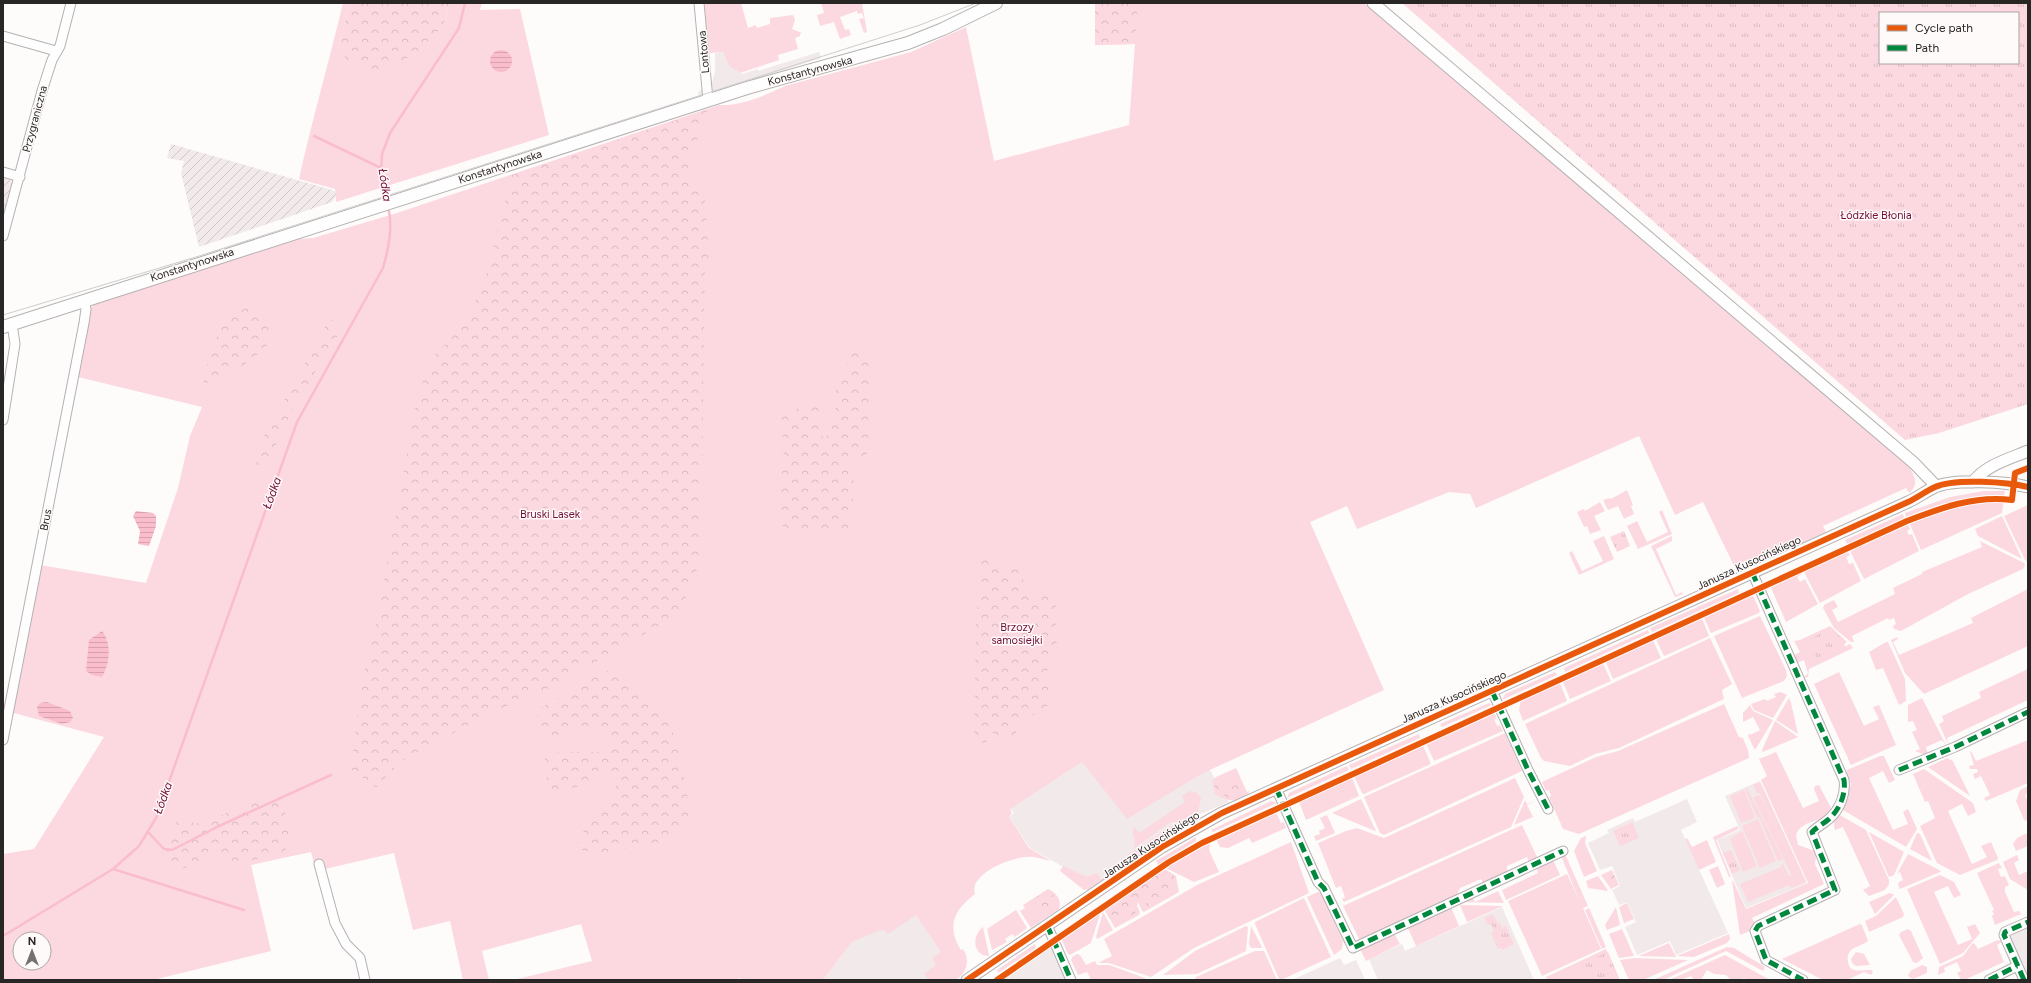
<svg xmlns="http://www.w3.org/2000/svg" width="2031" height="983" font-family="Figtree,sans-serif">
	<style>
		.built { fill: #f1e9ea }
		.industrial { fill: url(#industrial-furrows) }
		.green { fill: #fcd9e0; fill-rule: evenodd }
		.forest { fill: url(#forest-crowns) }
		.park { fill: url(#park-tufts); fill-rule: evenodd }
		.water { fill: url(#water-rules) }
		.lines { fill: none; stroke-linecap: round; stroke-linejoin: round }
		.stream { stroke: #fabdcb; stroke-width: 2.5 }
		.minor-casing { stroke: #b4b1b1; stroke-width: 11 }
		.tertiary-casing { stroke: #b4b1b1; stroke-width: 13 }
		.secondary-casing { stroke: #b4b1b1; stroke-width: 14 }
		.minor { stroke: #fffefe; stroke-width: 9 }
		.tertiary { stroke: #fffefe; stroke-width: 11 }
		.secondary { stroke: #fffefe; stroke-width: 12 }
		.tram { stroke: #cecccc; stroke-width: 1 }
		.quiet { stroke: #00873e; stroke-width: 5; stroke-dasharray: 10 5; stroke-linecap: butt }
		.cycleway-casing { stroke: #fffafa; stroke-width: 8 }
		.cycleway { stroke: #e8590c; stroke-width: 6 }
		.labels { text-anchor: middle; dominant-baseline: central; stroke-width: 3; stroke-linejoin: round; paint-order: stroke }
		.street-label { font-size: 11px; fill: #292626; stroke: #fffafa }
		.park-label { font-size: 11px; fill: #720d35; stroke: #fffafa }
		.water-label { font-size: 12px; font-style: italic; fill: #6e0832; stroke: #fffafa }
	</style>
	<defs>
		<pattern id="industrial-furrows" width="10" height="10" patternUnits="userSpaceOnUse"><rect width="10" height="10" fill="#f1e9ea"/><path d="M-1 1l2-2M0 10L10 0M9 11l2-2" fill="none" stroke="#cfc8c9"/></pattern>
		<pattern id="forest-crowns" width="20" height="18" patternUnits="userSpaceOnUse"><rect width="20" height="18" fill="#fcd9e0"/><path d="M2 6a3 3 0 1 1 6 0M12 15a3 3 0 1 1 6 0" fill="none" stroke="#d8bac0"/></pattern>
		<pattern id="park-tufts" width="24" height="20" patternUnits="userSpaceOnUse"><rect width="24" height="20" fill="#fcd9e0"/><path d="M3 7l-1-3M5 7V3M7 7l1-3M15 17l-1-3M17 17v-4M19 17l1-3" fill="none" stroke="#d8bac0"/></pattern>
		<pattern id="water-rules" width="6" height="5" patternUnits="userSpaceOnUse"><rect width="6" height="5" fill="#fabdcb"/><path d="M0 2.5h6" fill="none" stroke="#d6a2ae"/></pattern>
	</defs>
	<rect width="100%" height="100%" fill="#fefbfb"/>
	<path class="built" d="M723,52L729,66L742,74L758,69V71L819,52L821,58L708,95L707,93L699,96L698,92L712,83L715,71V53Z
		M1082,759L1208,767L1229,802L1198,815L1101,879H1089L1067,869L1030,848L1009,817L1014,813L1010,808Z
		M1760,781L1807,883L1746,908L1717,840L1740,830L1725,796Z
		M1687,799L1697,822L1681,830L1728,933L1676,955L1670,941L1637,955L1625,927L1636,922L1627,902L1619,905L1615,896L1612,890L1620,886L1612,866L1600,870L1588,843L1609,833L1607,830L1633,818L1635,822Z
		M1502,907L1534,980H1378L1369,959L1402,944L1405,951Z
		M916,913L958,977L954,980H823L852,942Z
		M2028,926V980L2009,940L2010,936Z
		M1051,944L1067,980H999Z
		M1340,958L1344,965L1356,960L1365,980H1292Z"/>
	<path class="industrial" d="M171,144L332,190L337,193L332,202L199,247L181,173L184,161L167,158Z
		M3,177L9,179L13,183L3,215Z"/>
	<path class="green" d="M343,3H350L338,49L443,26L450,3H482L480,10L520,9L549,135L336,202L335,189L299,179C312,120 329,62 343,3Z
		M704,3H741L748,28L756,25L757,28L770,24V18L793,15L795,20L792,29L802,33L800,34V36L795,38L798,49L778,55L779,60L740,73L729,66L723,52L709,53Z
		M821,3H862L867,32L864,33L859,19L864,18L862,13L858,14L857,11L840,17L845,30L849,29L851,35L840,39L834,22L820,26L817,15L824,13Z
		M1095,3H1364L1909,466C1914,476 1920,484 1909,493L1906,488L1823,526L1826,532L1737,572L1703,502L1675,515L1639,436L1476,508L1470,494L1449,492L1357,529L1347,506L1310,522L1384,690L1201,774L1127,819L1082,762L1010,809L1012,813L1009,817L1029,848L1051,861C1045,860 1038,857 1032,857C1016,855 968,873 975,894C954,910 946,926 961,950L963,949C970,958 968,974 955,980C948,982 936,980 929,980L924,974L936,965L932,958L941,952L916,915L888,934L885,931L880,930L852,942L823,980H740V978L734,980H513L592,961L581,924L482,951L489,980H463L450,921L413,930L394,853L316,871L311,852L251,865L271,951L153,980H3V854L34,849L104,737L10,712L40,565L146,583L178,488L190,436L202,407L78,377L90,310L94,303L267,248L297,239L313,238L397,213L719,105C742,106 764,96 785,86L911,52L966,27L994,161L1129,125L1135,44L1095,45ZM20,939H44V963H20Z
		M1627,490L1633,505L1631,506L1634,514L1624,519L1618,506L1608,510L1603,500L1610,498L1611,499Z
		M1984,491H2005L2004,495C1969,494 1938,504 1906,517L1905,513L1950,497Z
		M1985,500H2004L2002,513L1921,550L1909,522L1952,506Z
		M1600,502L1605,511L1594,516L1601,530L1590,534L1587,526L1584,527L1577,512L1584,509L1585,511Z
		M2028,505V562L2025,560L2004,516Z
		M1662,510L1672,534L1638,549L1627,526L1637,521L1647,542L1668,532L1659,512Z
		M1903,514L1904,518L1847,544L1845,540Z
		M2002,516L2022,559L1978,536L1975,529Z
		M1907,523L1910,529L1907,531L1909,535L1912,534L1919,551L1864,579L1849,549Z
		M1604,536L1614,559L1579,575L1569,553L1572,551L1582,571L1603,561L1593,541Z
		M1672,536V541L1656,549L1676,595L1682,592L1683,594L1675,597L1651,546Z
		M1980,541L2024,563L2025,565L2023,569L1968,594L1901,631L1894,629L1893,626L1896,624L1894,618L1889,620L1888,618L1852,636L1854,642H1851L1834,628L1823,608L1824,605L1834,600L1838,607L1832,610L1838,622L1895,594L1893,588L1922,574V572L1982,547Z
		M1847,550L1850,555L1846,557L1849,564L1853,563L1861,581L1820,603L1803,570Z
		M1801,571L1802,574L1797,577L1800,582L1805,579L1818,604L1786,622L1771,588L1765,591L1764,587L1781,580L1782,582L1787,580L1786,577Z
		M1738,589L1739,593L1652,632L1650,628Z
		M2028,589V646L1924,694L1905,673L1891,640L1897,637L1898,639L1893,642L1899,655L1973,623L1971,618Z
		M1749,594L1753,596L1760,611L1759,613L1711,633L1703,615L1731,602L1732,604L1737,602L1736,600Z
		M1701,616L1709,636L1664,656L1655,637L1674,628L1676,630L1680,628V626Z
		M1760,616L1786,670L1787,676L1784,681L1742,698L1714,636Z
		M1830,626L1847,642L1835,651L1850,644L1853,648L1809,669L1808,677L1803,678L1808,673L1804,660L1797,663L1794,655L1800,652L1794,641L1800,640Z
		M1648,630L1649,633L1565,672L1564,668Z
		M1652,638L1661,658L1613,679L1605,660L1616,657V655Z
		M1710,638L1732,684L1722,690L1724,699L1619,748L1595,754L1570,766L1544,761L1541,758L1525,724Z
		M1886,642H1888L1905,679L1906,701L1899,705L1883,668L1876,670L1869,652Z
		M1602,661L1611,681L1570,699L1562,679Z
		M2028,669V700L1947,738L1948,744L1939,724L1944,721L1942,716L1981,698L1979,692Z
		M1555,672L1557,675L1502,700L1505,694Z
		M1839,672L1864,726L1879,719L1873,707L1879,705L1896,745L1851,765L1814,684Z
		M1559,681L1567,701L1523,721L1519,710L1521,698L1540,689L1541,691L1545,689V687Z
		M1781,692L1787,695L1773,718L1754,710L1751,704L1765,699L1767,701L1776,697L1774,694Z
		M1789,698L1791,703L1798,734L1776,720Z
		M1922,698L1946,745L1942,740L1926,747L1928,754L1925,755L1915,751L1920,749L1912,732L1917,730L1913,721L1908,722V705Z
		M1489,703L1492,705L1442,727L1440,724Z
		M1724,704L1739,737L1743,738L1748,750L1749,758L1579,834L1563,829L1549,797L1551,796L1549,790L1546,791L1542,782L1596,757L1618,751Z
		M1750,705L1753,711L1773,720L1755,750L1748,736L1749,733L1750,735L1760,730L1753,717L1743,722V713Z
		M1493,710L1497,718L1494,719L1497,726L1500,725L1503,731L1434,761L1425,741L1453,729L1454,730L1459,728L1458,726Z
		M1775,721L1798,737L1763,752L1762,750Z
		M1505,733L1522,771L1384,835L1380,833L1364,797Z
		M1419,734L1420,738L1351,769L1349,765Z
		M2028,740V783L1986,801L1984,798L1990,795L1981,776L1975,779L1973,774L1978,772L1977,769H1970L1969,766L1974,765L1970,752L1971,751L1976,761Z
		M1422,743L1431,764L1364,794L1362,793L1353,774L1366,768L1367,770L1372,768L1371,766Z
		M1776,752L1803,808L1819,801L1814,789L1815,786L1819,785L1832,810C1824,823 1801,819 1796,835L1798,845L1815,851L1816,856L1815,864L1824,884L1752,918L1755,923L1750,931L1740,935L1732,881H1733L1746,909L1808,883L1761,780L1767,776L1759,759Z
		M1880,756H1884L1895,780L1889,783L1883,771L1869,778L1893,830L1908,824L1903,812L1908,809L1917,829L1906,847L1843,810L1842,807L1851,784L1846,773L1847,770Z
		M1947,758L1953,761L1970,796L1928,767Z
		M1347,766L1349,770L1287,798L1289,793Z
		M1236,768L1247,792L1250,791C1240,805 1226,801 1215,794L1212,782L1216,777Z
		M1924,769L1973,803L1976,812L1968,816L1962,804L1948,811L1972,864L1987,857L1981,846L1991,842L1998,858L1997,860L1960,875L1937,863L1920,826L1935,818L1928,801L1925,802L1913,774Z
		M1351,775L1359,796L1306,820L1298,799Z
		M1515,778L1524,797L1511,827L1344,902L1342,899L1345,897L1341,886L1336,888L1318,843L1346,831L1357,828L1384,838Z
		M1760,782L1806,882L1791,888L1789,885L1748,902L1740,884L1781,867L1786,878L1781,865L1783,864L1789,876L1791,875L1795,882L1753,797L1760,795L1785,846L1760,793L1757,794L1753,785Z
		M2028,786V793L2025,795L2028,802V821L2024,820L2016,801L2020,790Z
		M1747,788L1783,859L1778,861L1759,817H1757L1745,789Z
		M1744,790L1755,818L1741,823L1730,796Z
		M1190,791L1196,792L1201,798L1198,812L1191,819L1189,818L1181,823L1171,822L1133,849L1135,843C1135,837 1130,833 1135,827L1139,833L1185,802L1182,796Z
		M1361,799L1376,831H1375L1332,813Z
		M1525,800L1527,804L1535,801L1527,805L1533,817L1514,825Z
		M1271,801L1277,803L1213,832L1211,830Z
		M1275,810L1281,823L1284,822L1286,828L1252,843L1249,838L1228,848L1220,847L1215,837L1228,834L1227,832Z
		M1838,814L1866,830L1889,880V884L1885,890L1869,896L1863,890L1870,886L1843,827L1835,830C1833,824 1834,819 1838,814Z
		M1327,815L1335,833L1316,841L1314,836L1320,834L1319,831L1325,828L1320,818Z
		M1758,819L1776,861L1760,868L1742,826Z
		M1173,825L1181,826L1089,889L1084,890L1060,871L1063,866L1087,877L1097,873L1101,879L1128,860L1126,856Z
		M1522,825L1537,857V860L1529,864L1527,857L1507,866V874L1484,885L1481,879L1460,888L1456,897L1360,941L1343,906Z
		M1737,826L1739,829L1716,840L1731,877H1729L1713,837Z
		M1742,831L1757,866L1743,872L1730,839Z
		M1869,832L1904,852L1894,875L1889,877Z
		M1917,833L1920,834L1932,861L1910,849Z
		M2025,834H2028V846L2016,851L2013,844L2017,838Z
		M1586,836L1585,843L1597,871L1584,877L1574,851L1581,838Z
		M1196,837V841L1158,865L1156,861Z
		M1687,838L1692,847L1707,840L1716,862L1699,870L1685,839Z
		M1211,839L1209,850L1219,872L1194,882L1164,867Z
		M1291,842L1309,893L1194,948L1151,977L1109,963H1098L1112,956L1104,939L1197,885Z
		M1565,854L1588,906L1583,908L1601,949L1542,976L1508,901L1567,874L1580,902L1561,856Z
		M1908,854L1941,871L1940,872L1900,889L1898,885L1899,882L1903,880L1900,872L1897,874Z
		M2017,855L2019,860L2014,863L2019,875L2028,871V890L2010,879L2003,862Z
		M1550,860L1554,862L1560,875L1506,900L1502,890L1538,873L1536,867Z
		M1999,863L2002,868L1998,869L2001,877L2005,876L2009,885L2005,887V892L2014,912L2019,911L2021,914L1995,925L1992,916L1994,914L1992,911L1994,910L1977,873Z
		M1718,866L1725,884L1717,888L1709,870Z
		M1163,868L1176,876L1179,892L1144,912L1142,911L1132,889L1158,872L1159,873L1162,871Z
		M1940,875L1954,882L1961,895L1954,898L1948,886L1934,892L1958,945L1972,939L1967,927L1975,924L1980,933L1963,953L1940,964L1907,889Z
		M1598,876L1607,889L1608,891L1588,888L1586,881Z
		M1048,889C1057,893 1062,901 1059,909L1031,928L1020,911L1025,908L1023,905Z
		M1130,891L1140,912L1139,915L1115,928L1104,909Z
		M1498,891L1504,903L1459,902L1472,896L1475,902Z
		M1318,892H1322L1332,910L1329,911L1343,941L1342,949L1334,955L1307,897Z
		M1890,893L1894,895L1875,914L1869,902Z
		M1896,897L1904,914L1903,917L1869,932L1865,921L1876,916Z
		M1304,898L1331,957L1281,980L1279,979L1255,924V922Z
		M1627,903L1634,919L1624,923L1619,907Z
		M1460,905L1503,906L1467,922Z
		M1451,907L1459,926L1416,946L1407,926Z
		M1616,907L1620,925L1607,930L1605,925Z
		M1589,908L1606,947L1602,949L1585,910Z
		M1016,910L1027,928L1015,937L1012,934L1005,939L1007,942L992,950L987,929Z
		M1101,911L1091,943L1070,955L1068,954L1061,938L1072,933L1071,931L1085,924L1084,922Z
		M1103,912L1113,930L1097,939L1096,937Z
		M1860,924L1862,925L1868,941C1863,945 1856,946 1851,950C1848,953 1847,958 1848,962C1850,975 1863,969 1872,970L1873,972L1871,975L1864,972L1847,980H1823L1782,959Z
		M1246,926L1248,927L1246,951L1197,974L1163,975L1195,951Z
		M1251,926L1262,947L1261,948H1251L1249,944Z
		M983,927L989,955V956C973,956 971,936 983,927Z
		M1622,929L1634,956L1619,958L1609,934Z
		M1908,929L1911,931L1923,958L1917,963L1913,962L1899,935L1901,932Z
		M1394,933L1400,944L1366,961L1360,949Z
		M1729,934L1730,939L1727,943L1694,957L1677,956Z
		M1998,940L2002,942L1997,945L2004,962L1964,980H1961L1957,973L1961,971L1957,962L1944,968L1945,972L1938,975L1939,967L1963,956L1972,944L1974,943L1978,949Z
		M1669,943L1676,957L1639,956Z
		M1035,944L1036,948L998,973L997,970Z
		M1727,947L1734,948L1765,967L1763,971L1726,951L1663,980H1653Z
		M1606,949L1620,980H1547L1546,977Z
		M1255,951H1264L1277,980H1195L1196,977Z
		M1856,952L1864,954L1870,965L1856,966L1852,963L1851,959Z
		M1077,954L1080,955L1086,965L1095,961L1097,965H1109L1145,978L1146,980H1091L1087,972L1078,975L1071,960L1072,957Z
		M1725,955L1770,980H1747L1744,978L1741,980H1731L1726,975L1714,974L1707,970L1701,980L1693,979L1691,976L1681,980H1669Z
		M1635,958L1688,960L1643,980H1629L1620,960Z
		M1922,965L1927,967V973L1913,979L1909,977L1908,974L1911,972L1910,971Z"/>
	<path class="forest" d="M350,3H450L443,26L414,55L378,71L348,61L338,49Z
		M1095,3H1138L1135,44L1095,45Z
		M707,110L700,136L688,152L692,187L705,199L709,257L705,270L701,555C695,578 688,596 676,616L556,685L487,715L401,761L376,788L351,769L362,680L376,625L417,397L432,358L463,326L484,283L512,175Z
		M246,308L263,312L271,328V341C255,360 227,378 203,384C211,353 214,322 246,308Z
		M330,318L340,326L339,333L292,410L264,471L255,470L259,445Z
		M862,351L869,352L868,444L867,454L864,456L851,457L854,486L850,534C838,535 835,531 825,529C807,525 797,539 779,523V490L784,462L781,406L790,405L793,413L802,403L815,402C825,415 822,429 823,443L835,421L836,390L840,371L843,373L846,382L848,361L852,353Z
		M981,560H990L1019,571L1030,593L1039,597V593L1049,592L1058,601C1052,612 1057,620 1057,632C1057,647 1055,658 1047,671L1052,703C1039,712 1019,720 1015,736H1001L991,732L986,743L975,742L974,734L976,626Z
		M606,671H619L652,703L671,725L682,767L691,818L673,840L601,853L574,849L592,816L606,805L617,784L604,774L577,787L548,790L545,757L559,752H604L616,744L601,729L580,730L541,740L537,710Z
		M1218,782L1225,786L1233,787L1236,782L1240,783L1244,794L1228,798L1213,788Z
		M275,796C290,816 291,828 285,853L254,860L232,861L215,857L185,868L166,862L169,837L176,822L199,823Z
		M1612,870L1619,885L1611,889L1601,875Z
		M1162,871L1174,876L1177,889L1147,909L1146,901L1139,899L1135,914L1120,923L1111,918L1108,909Z
		M1044,892H1050L1057,900V909L1050,908L1046,913L1040,910L1033,901L1029,903L1028,902Z"/>
	<path class="park" d="M1402,3H2028V404L1939,433L1905,440ZM1880,13H2018V63H1880Z
		M1624,531L1630,546L1617,552L1610,537Z
		M1831,629L1841,638L1846,648L1818,662L1807,640Z
		M1632,822L1639,838L1620,846L1613,831Z
		M1731,850L1740,870L1732,874L1723,853Z
		M1493,914L1498,924L1500,923L1502,928L1506,926L1514,944L1503,950L1501,948L1498,949L1491,933L1494,931L1491,924L1488,925L1484,918Z
		M1608,952L1618,976L1610,980H1583L1577,965Z"/>
	<path class="water" d="M490 61a11 11 0 1 1 22 0a11 11 0 1 1-22 0Z
		M136,511L153,513L156,516V526L149,546L138,544L140,531L133,516Z
		M102,631C112,643 110,664 102,677L92,675L86,671L89,640Z
		M47,702L70,711L73,718L70,722L62,724L39,716L37,707L40,703Z"/>
	<g class="lines">
		<path class="stream" d="M314,136L381,168
			M387,199L381,174L382,154L390,133L459,28L465,3
			M148,832L164,849L172,850L217,827L331,775
			M113,869L244,910
			M3,936L113,869L139,846L156,818L297,422L383,268C389,247 393,227 388,206"/>
		<g class="minor-casing">
			<path id="minor" d="M699,3L708,100
				M3,36L56,51
				M3,172L20,177
				M3,236L42,91L52,60L60,46L71,3
				M3,420L15,344L12,324
				M1752,572L1844,780C1846,794 1840,809 1829,819C1823,824 1817,827 1812,832L1835,890L1758,926L1755,931L1766,960L1803,980
				M1492,691L1528,770L1548,809
				M3,740L84,323L86,309L84,300
				M1899,770L1955,747L2028,712
				M1276,788L1318,882L1324,888L1353,948L1563,851
				M319,864L335,923L346,944L360,958L365,980
				M1047,925L1071,980
				M1989,980L2017,966
				M2024,980L2004,935L2005,932L2028,922"/>
		</g>
		<g class="tertiary-casing">
			<path id="tertiary" d="M1373,3L1914,463L1936,486
				M1973,482C1986,465 2009,459 2028,451
				M967,980L1162,847L1222,813L1908,502C1917,498 1926,491 1935,487C1954,478 2008,482 2028,487"/>
		</g>
		<g class="secondary-casing">
			<path id="secondary" d="M3,327L747,88L908,43L943,29L996,3"/>
		</g>
		<use href="#minor" class="minor"/>
		<use href="#tertiary" class="tertiary"/>
		<use href="#secondary" class="secondary"/>
		<path class="tram" d="M3,315L196,257L920,25L976,3"/>
		<path class="quiet" d="M1752,572L1844,780C1846,794 1840,809 1829,819C1823,824 1817,827 1812,832L1835,890L1758,926L1755,931L1766,960L1803,980
			M1492,691L1528,770L1548,809
			M1899,770L1955,747L2028,712
			M1276,788L1318,882L1324,888L1353,948L1563,851
			M1047,925L1071,980
			M1989,980L2017,966
			M2024,980L2004,935L2005,932L2028,922"/>
		<g class="cycleway-casing">
			<path id="cycleway" d="M967,980L1162,847L1222,813L1908,502C1917,498 1926,491 1935,487C1954,478 2008,482 2028,487
				M997,980L1169,862L1202,843L1907,521C1941,508 1975,495 2012,500L2015,473L2028,468"/>
		</g>
		<use href="#cycleway" class="cycleway"/>
	</g>
	<g class="labels">
		<g class="street-label">
			<text transform="translate(704 52) rotate(-95)">Lontowa</text>
			<text transform="translate(810 71) rotate(-15)">Konstantynowska</text>
			<text transform="translate(35 119) rotate(-75)">Przygraniczna</text>
			<text transform="translate(500 167) rotate(-18)">Konstantynowska</text>
			<text transform="translate(192 265) rotate(-18)">Konstantynowska</text>
			<text transform="translate(46 520) rotate(-79)">Brus</text>
			<text transform="translate(1749 563) rotate(-25)">Janusza Kusocińskiego</text>
			<text transform="translate(1454 697) rotate(-24)">Janusza Kusocińskiego</text>
			<text transform="translate(1151 845) rotate(-33)">Janusza Kusocińskiego</text>
		</g>
		<g class="park-label">
			<text x="1876" y="215">Łódzkie Błonia</text>
			<text x="550" y="514">Bruski Lasek</text>
			<text x="1017" y="627">Brzozy<tspan x="1017" dy="13">samosiejki</tspan></text>
		</g>
		<g class="water-label">
			<text transform="translate(385 185) rotate(81)">Łódka</text>
			<text transform="translate(272 493) rotate(-70)">Łódka</text>
			<text transform="translate(163 798) rotate(-70)">Łódka</text>
		</g>
	</g>
	<rect width="2031" height="983" fill="none" stroke="#292626" stroke-width="8"/>
	<rect x="1879" y="12" width="140" height="52" fill="#fffafa" stroke="#a9a5a5"/>
	<rect x="1887" y="25" width="20" height="6" fill="#e8590c" stroke="#a9a5a5"/>
	<text x="1915" y="32" font-size="12" fill="#292626">Cycle path</text>
	<rect x="1887" y="45" width="20" height="6" fill="#00873e" stroke="#a9a5a5"/>
	<text x="1915" y="52" font-size="12" fill="#292626">Path</text>
	<g transform="translate(32 951)"><circle r="19" fill="#fffafa" stroke="#a9a5a5"/>
	<path d="M0-3L7 15L0 10L-7 15Z" fill="#747171"/>
	<text y="-6" font-size="11" font-weight="bold" text-anchor="middle" fill="#292626">N</text>
	</g>
</svg>
